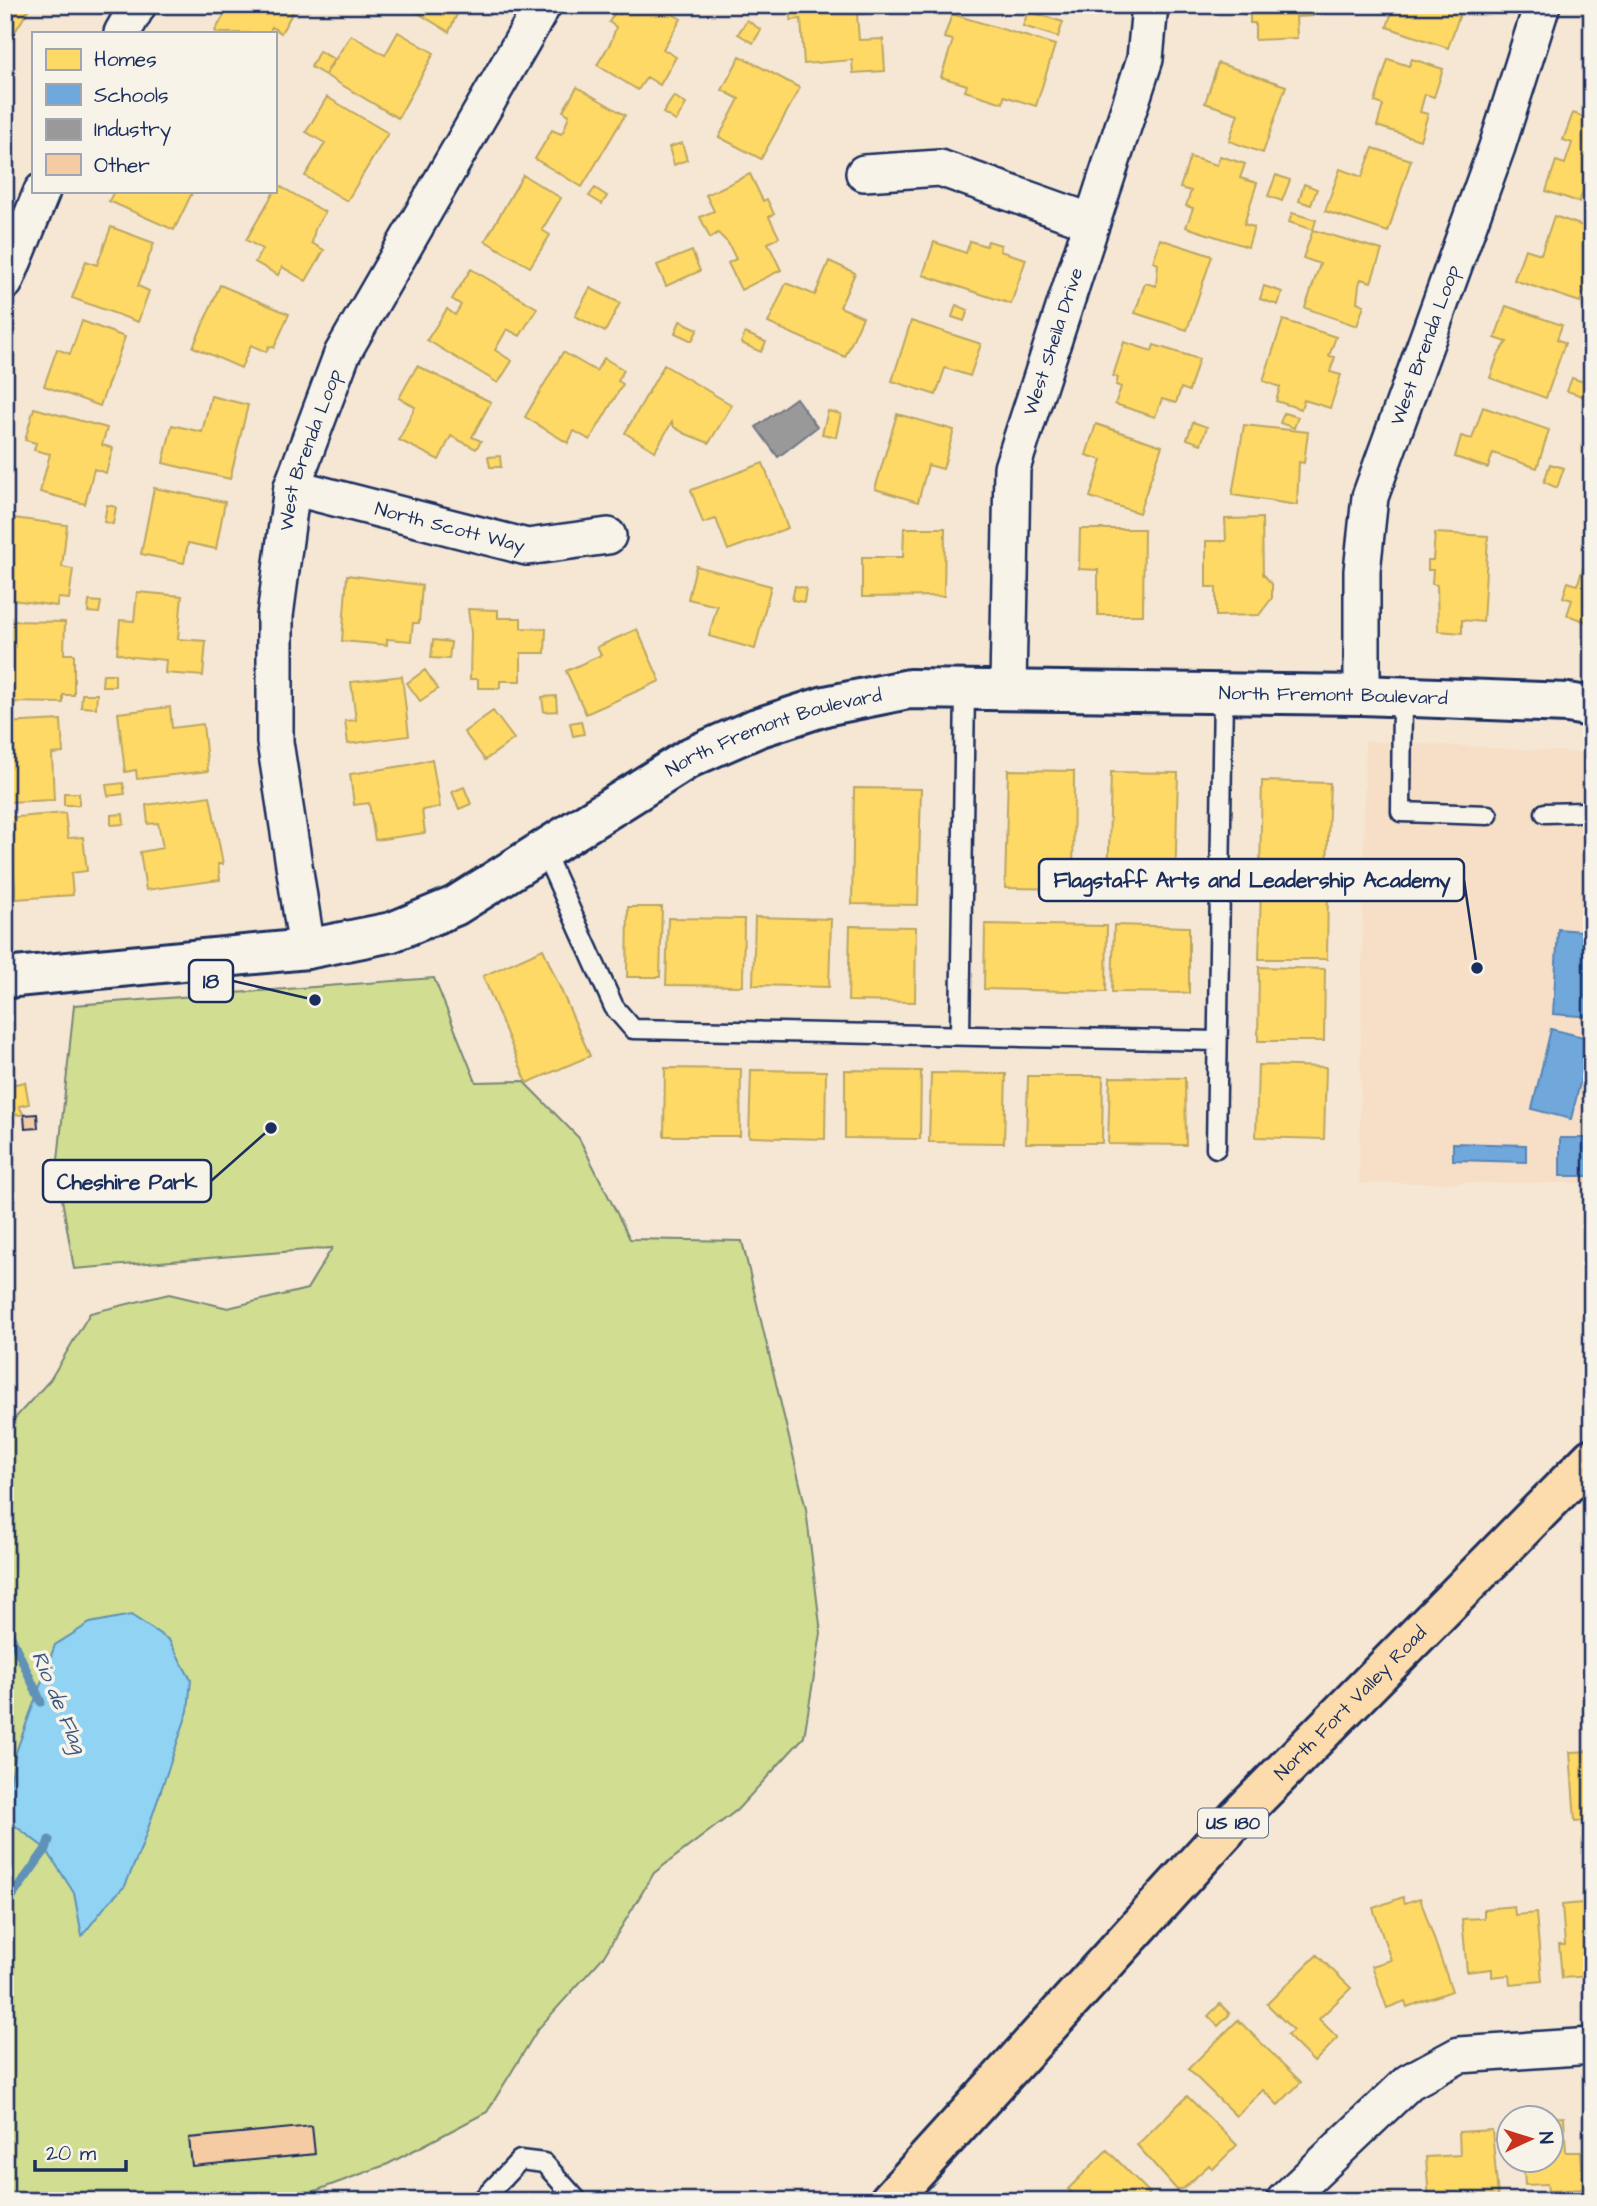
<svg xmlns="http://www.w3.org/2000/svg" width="1597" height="2206" font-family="'Architects Daughter',sans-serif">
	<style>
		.built { fill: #f6dfc6 }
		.green { fill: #d1dd90; stroke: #768677; stroke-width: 2 }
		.water { fill: #90d3f2; stroke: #6191b7; stroke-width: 2 }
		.homes { fill: #ffd966; stroke: #bba664; stroke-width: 2 }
		.schools { fill: #6fa8dc; stroke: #5684b6; stroke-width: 2 }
		.industry { fill: #999; stroke: #737987; stroke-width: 2 }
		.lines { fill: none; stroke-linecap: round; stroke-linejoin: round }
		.stream { stroke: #6191b7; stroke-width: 9 }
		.building { fill: #f5cba4; stroke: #1b2f5e; stroke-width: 2 }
		.lane-casing { stroke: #1b2f5e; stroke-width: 23 }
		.street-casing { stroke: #1b2f5e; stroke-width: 40 }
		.secondary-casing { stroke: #1b2f5e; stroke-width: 44 }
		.primary-casing { stroke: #1b2f5e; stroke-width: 44 }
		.lane { stroke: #f7f3e8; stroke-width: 18 }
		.street { stroke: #f7f3e8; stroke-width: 35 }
		.secondary { stroke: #f7f3e8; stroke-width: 38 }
		.primary { stroke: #fcdcac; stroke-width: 38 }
		.labels { text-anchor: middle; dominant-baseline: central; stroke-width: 7; stroke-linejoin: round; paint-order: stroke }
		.shield { fill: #f7f3e8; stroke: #5d6a87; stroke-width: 2 }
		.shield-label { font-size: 18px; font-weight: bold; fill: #1b2f5e }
		.street-label { font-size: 19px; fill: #1b2f5e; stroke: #f7f3e8 }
		.water-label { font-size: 21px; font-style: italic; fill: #385883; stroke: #f7f3e8 }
		.leader { fill: none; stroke: #1b2f5e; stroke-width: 2.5 }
		.callout-dot { fill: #1b2f5e; stroke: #f7f3e8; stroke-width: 2.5 }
		.callout { fill: #f7f3e8; stroke: #1b2f5e; stroke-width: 2.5 }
		.callout-label { font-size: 21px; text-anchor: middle; font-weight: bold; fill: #1b2f5e }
	</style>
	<rect width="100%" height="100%" fill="#f6e7d4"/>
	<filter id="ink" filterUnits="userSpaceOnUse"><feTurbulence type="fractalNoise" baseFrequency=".0143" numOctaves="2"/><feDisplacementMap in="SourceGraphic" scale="14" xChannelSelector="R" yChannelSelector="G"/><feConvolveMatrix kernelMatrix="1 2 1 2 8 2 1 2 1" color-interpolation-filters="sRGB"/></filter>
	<g filter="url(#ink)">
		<path class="built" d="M1365,741L1592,753V1183H1359Z"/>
		<path class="green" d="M434,978L476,1082L523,1081L579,1138L630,1239L742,1241L806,1509L821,1633L804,1737L737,1810L654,1873L604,1956L538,2029L487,2112L388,2164L288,2201H5V1429L50,1380L90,1313L169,1294L228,1308L307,1289L332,1248L74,1269L57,1170L74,1005Z"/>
		<path class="water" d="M131,1615L169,1640L191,1680L188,1711L142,1846L125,1886L108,1903L82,1936L74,1893L46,1849L14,1825L10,1784L16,1752L55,1645L90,1623Z"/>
		<path class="homes" d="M5,5H23L29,9L5,48Z
			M230,5H297L281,33L272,27L269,33H218L215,31Z
			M405,5H461L449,32Z
			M625,5H658L681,19L663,49L676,57L660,85L647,77L638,90L597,65L611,42L616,27L609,22L616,11L620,14Z
			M790,5H866V13L857,14L859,40L883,39L885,71L853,73L852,60L804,64L801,19L791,20Z
			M1242,5H1312L1313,16L1296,17L1297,38L1255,40V23H1250V14H1243Z
			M1394,5H1452L1462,8L1448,48L1387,27Z
			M1028,11L1063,22L1058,37L1023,26Z
			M952,14L1055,45L1036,106L1004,96L1003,103L965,91L967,85L941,77L953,40L944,38Z
			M747,20L761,30L753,43L738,34Z
			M398,32L434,53L398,118L325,75L351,35L385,55Z
			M5,48L13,53L5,66Z
			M319,51L334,59L325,75L311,67Z
			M740,56L800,88L761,159L719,137L739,99L722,90Z
			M1388,59L1409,66L1412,59L1443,69L1434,97L1425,94L1420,112L1428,114L1420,140L1377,126L1383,105L1375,102Z
			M1218,63L1286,86L1263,153L1229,141L1238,114L1205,103Z
			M577,87L625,115L582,187L535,159L552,130L561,134L564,130L569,115L563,111Z
			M674,96L686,104L676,121L663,113Z
			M327,97L388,133L347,201L305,176L325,143L306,132Z
			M1573,113L1592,120V183L1587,181L1579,202L1546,191L1556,161L1565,164L1572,143L1563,140Z
			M682,143L687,160L674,165L669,147Z
			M1373,148L1411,160L1388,232L1325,211L1340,169L1362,177Z
			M1220,156L1245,164L1240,178L1257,183L1244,224L1254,227L1248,247L1186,227L1193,208L1186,206L1191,191L1180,188L1190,157L1217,165Z
			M750,174L763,201L767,199L774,214L769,217L779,237L768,243L781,270L741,290L728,263L736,259L728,243L718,233L710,238L700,217L714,211L706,195Z
			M523,175L561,198L542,230L550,235L530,267L485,241Z
			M1276,175L1290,180L1282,201L1268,196Z
			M1304,184L1317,189L1311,205L1299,201Z
			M278,185L325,212L315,229L312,243L324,250L306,281L282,267L278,275L255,262L262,249L246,240Z
			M595,188L607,196L602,204L589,196Z
			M114,191H193L174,230L109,201Z
			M1292,213L1316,220L1313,230L1289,222Z
			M1554,216L1592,229V246L1587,262L1592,263V269L1580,302L1514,280L1525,249L1541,254Z
			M111,227L154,243L138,286L149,291L138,322L72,298L86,261L97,265Z
			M1313,230L1382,250L1371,282L1361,279L1359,285L1357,302L1364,305L1357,326L1305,308L1320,264L1303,258Z
			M1160,239L1212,256L1187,330L1135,313L1145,283L1156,286L1158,264L1153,262Z
			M970,241L986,246L988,241L1001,245L1000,251L1026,259L1011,304L923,275L934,242L966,253Z
			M692,251L700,271L666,286L657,265Z
			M829,261L855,273L840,307L863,317L845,357L768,323L786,283L815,295Z
			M471,269L537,308L520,336L507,329L495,350L512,361L498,383L427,340L447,309L455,315L461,305L452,299Z
			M220,285L289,314L274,348L269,346L266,352L251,345L241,368L193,347Z
			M1264,286L1282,292L1278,305L1260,299Z
			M590,288L620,303L605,332L575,316Z
			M956,305L968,310L964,321L952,317Z
			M1506,306L1562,325L1557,339L1565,343L1546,398L1490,378L1498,355L1507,342L1495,338Z
			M1589,306L1592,307V318L1586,316Z
			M1283,320L1336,337L1329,356L1335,357L1330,372L1341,375L1330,408L1304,400L1301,409L1276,401L1280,387L1263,381Z
			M82,321L125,337L100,406L44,386L57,349L70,354Z
			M680,321L698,329L692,341L675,333Z
			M911,321L981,344L970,376L945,368L936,395L892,381Z
			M745,333L766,342L761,352L741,343Z
			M1124,342L1152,351L1154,345L1199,359L1189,391L1181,388L1176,403L1162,399L1155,417L1115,404L1121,387L1116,385L1118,378L1113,376Z
			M563,352L596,371L604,358L624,370L618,381L623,384L590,440L574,431L568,443L525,417Z
			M664,365L732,405L709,443L686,434L674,427L672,422L655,451L625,433Z
			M417,366L491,402L472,437L481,441L476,449L451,436L439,460L399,440L415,407L399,398Z
			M1572,378L1590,384L1585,397L1567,391Z
			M211,396L248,405L230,479L163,463L172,425L202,432Z
			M1483,407L1549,430L1537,468L1493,453L1488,468L1455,457L1461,436L1472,439Z
			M34,408L107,428L102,445L113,448L106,473L94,469L85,504L40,492L50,454L34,450L36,443L25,440Z
			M828,411L841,414L836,437L822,434Z
			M1284,413L1298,417L1294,428L1280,423Z
			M897,414L954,430L943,469L928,465L918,502L875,489Z
			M1193,422L1207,427L1201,444L1187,439Z
			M1096,424L1162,446L1139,513L1090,497L1102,460L1086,455Z
			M1244,425L1308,432L1304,463L1299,462L1297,505L1232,495Z
			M500,456L501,467H490L488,457Z
			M763,463L788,528L728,550L716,519L703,523L691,490Z
			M1550,464L1564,468L1557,488L1544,482Z
			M154,488L225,502L216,549L188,543L184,563L141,554Z
			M107,505L116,507L113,524L104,522Z
			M6,517L67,525L62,567L73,569L69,599L58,598L57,606L5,599Z
			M1262,518L1263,574L1272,584V598L1259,615L1216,616V587H1206V541H1226L1225,519Z
			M904,528H945L944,596L862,597V557H903Z
			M1080,529H1144L1143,615H1098V570L1079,569Z
			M1435,533L1488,536L1483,622L1462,620V633L1438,631L1437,585L1432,584L1433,570H1428V560H1433Z
			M1592,544V624L1567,615L1572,600L1563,597L1568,582L1577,585Z
			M696,566L771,586L755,649L709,636L717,606L688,599Z
			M347,575L422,585L419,623H413L411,641L387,639V645L342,641Z
			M795,586L806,588L804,602L792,600Z
			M137,592L182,596L178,639L206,641L203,676L165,673L166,660L132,657L117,653L120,620L134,621Z
			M89,601L101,602L99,613L88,612Z
			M468,609L498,610V618H521V628L546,629L545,653H521V681H500V688H478V679H470L471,633Z
			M9,621L65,622L64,654H74V695H63V703L5,702V659H9Z
			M637,629L660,681L586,714L566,671L601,655L597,647Z
			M433,640L451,642L449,659L431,658Z
			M425,670L438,689L420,701L407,683Z
			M103,674H115V686H102Z
			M402,676L409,736L348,744L345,721L356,720L351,682Z
			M82,694H97L96,708L81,707Z
			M556,696L557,711L544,712L542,697Z
			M170,707L172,728L203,724L208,771L137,779L136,770L125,772L118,713Z
			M493,711L514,739L485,760L464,732Z
			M61,720L63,753L52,754L54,800L7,802L5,723Z
			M581,721L584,734L573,736L570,723Z
			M432,759L440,807L422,810L425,833L375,840L369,803L354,805L350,774L409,765Z
			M1008,770L1074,771L1073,889L1005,888Z
			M1111,772L1178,773L1175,889L1108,888Z
			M1262,781L1330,783L1327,868H1260Z
			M123,783L125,794L108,796L106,785Z
			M464,787L471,804L459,809L452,792Z
			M854,788L921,789L918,905L852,904Z
			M64,793H79V805H64Z
			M210,796L223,864H218L220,880L146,890L140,852L163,848L158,823L148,824L146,805Z
			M65,813L68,838L83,837L87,871L71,873L73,895L16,899L13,862H5V818Z
			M123,814L124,824L111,825V815Z
			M1261,887L1328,888L1327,959H1259Z
			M628,907H662L660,977H627Z
			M755,917L831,919L829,987L753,985Z
			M668,918L744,919L743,986L666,985Z
			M985,924L1107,926L1106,992L984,989Z
			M1114,925L1189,927V993L1112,992Z
			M850,926L916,927L915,1002L848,1001Z
			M543,949L590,1056L527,1083L483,976Z
			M1259,967L1325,969L1324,1041H1258Z
			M1258,1065L1326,1067L1324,1139L1256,1137Z
			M665,1068L741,1069L740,1136H664Z
			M751,1070L826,1071L825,1139L749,1137Z
			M845,1070L921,1071L920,1139L845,1138Z
			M931,1073L1006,1074L1004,1143L929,1142Z
			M1028,1076H1103L1102,1143H1026Z
			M1110,1077L1185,1078L1186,1145L1108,1144Z
			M25,1082L29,1104L19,1106L24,1115L10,1114L9,1108L5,1109V1086Z
			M1592,1751V1820L1575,1821L1570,1752Z
			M1403,1897L1405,1903L1420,1898L1452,1991L1407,2007L1405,2001L1387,2008L1372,1966L1391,1960L1373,1908Z
			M1582,1903L1583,1910L1592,1909V1976L1562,1978L1559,1945H1565L1562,1905Z
			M1514,1906L1515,1915L1536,1913L1542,1981L1510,1984L1509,1975L1492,1977V1969L1467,1972L1462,1919L1484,1918V1909Z
			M1317,1955L1351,1988L1319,2019L1338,2038L1314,2062L1287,2035L1293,2030L1267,2004Z
			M1220,2004L1230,2014L1218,2026L1208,2016Z
			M1238,2020L1301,2082L1278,2105L1263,2090L1236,2116L1188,2069Z
			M1187,2096L1237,2145L1213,2169L1209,2165L1184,2188L1177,2190L1137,2145Z
			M1564,2117L1566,2152H1581L1584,2189L1548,2191L1547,2184L1525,2185L1523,2160H1552V2118H1545Z
			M1492,2130L1498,2197L1429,2201L1426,2157L1460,2155L1459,2132Z
			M1107,2150L1150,2193L1142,2201H1070L1075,2196L1068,2189Z
			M1388,2192L1398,2201H1379Z"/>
		<path class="schools" d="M1592,864V881L1584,875Z
			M1558,929L1592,932V1017L1553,1014Z
			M1551,1029L1591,1039L1571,1119L1532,1109Z
			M1560,1138H1592V1176H1560Z
			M1453,1143L1526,1145V1162L1453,1160Z"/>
		<path class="industry" d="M796,398L817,427L778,457L756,427Z"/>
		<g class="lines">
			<path class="stream" d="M5,1623L41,1702
				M5,1906L46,1849L49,1840"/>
		</g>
		<path class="building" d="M37,1114L38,1128L25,1129L24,1115Z
			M312,2126L315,2154L192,2166L189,2138Z
			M215,2194L216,2201H194L193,2196Z"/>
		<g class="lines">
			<g class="lane-casing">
				<path id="lane" d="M1402,696L1401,812L1488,815
					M1545,813L1583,812L1592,809
					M544,851L614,1007L633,1029L1217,1041
					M960,1035L965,689
					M1216,1148L1223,693
					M481,2201L520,2160L544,2163L578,2201"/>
			</g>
			<g class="street-casing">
				<g id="street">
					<path d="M122,33L138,5"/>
					<path d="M864,173L940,168L1092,222"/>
					<path d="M5,282L42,191"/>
					<path id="s1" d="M292,487L527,547L608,536"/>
					<path id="s2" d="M1008,689L1012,468L1145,59L1150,5"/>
					<path id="s3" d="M1362,695V571L1370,497L1497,147L1542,5"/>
					<path id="s4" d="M307,949L275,742V616L292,487L342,354L543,5"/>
					<path d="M1284,2201L1409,2082L1459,2055L1592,2046"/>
				</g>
			</g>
			<g class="secondary-casing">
				<g id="secondary">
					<path id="s5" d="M5,978L307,949L392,932L455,906L691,757L757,728L825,706L909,689L1362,695L1568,703L1592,707"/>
				</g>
			</g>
			<g class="primary-casing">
				<g id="primary">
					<path id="s6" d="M889,2201L1237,1818L1592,1458"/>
				</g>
			</g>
			<use href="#lane" class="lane"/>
			<use href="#street" class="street"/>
			<use href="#secondary" class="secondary"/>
			<use href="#primary" class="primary"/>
		</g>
	</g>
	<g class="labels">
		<rect class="shield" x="1198" y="1808.5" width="70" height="29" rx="5"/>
		<g class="shield-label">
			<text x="1233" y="1823">US 180</text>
		</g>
		<g class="street-label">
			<text stroke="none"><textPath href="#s2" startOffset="354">West Sheila Drive</textPath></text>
			<text stroke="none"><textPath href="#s3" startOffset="360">West Brenda Loop</textPath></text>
			<text stroke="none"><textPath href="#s4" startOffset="506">West Brenda Loop</textPath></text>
			<text stroke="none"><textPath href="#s1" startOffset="163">North Scott Way</textPath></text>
			<text stroke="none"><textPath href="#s5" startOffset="1391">North Fremont Boulevard</textPath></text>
			<text stroke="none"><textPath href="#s5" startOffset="824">North Fremont Boulevard</textPath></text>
			<text stroke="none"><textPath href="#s6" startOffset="679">North Fort Valley Road</textPath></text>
		</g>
		<g class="water-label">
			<text transform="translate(59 1702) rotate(67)">Rio de Flag</text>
		</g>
	</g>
	<path class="leader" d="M1477 968L1464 880M315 1000L233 981M271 1128L211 1181"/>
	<g class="callout-dot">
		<circle cx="1477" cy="968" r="7"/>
		<circle cx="315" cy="1000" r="7"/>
		<circle cx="271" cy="1128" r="7"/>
	</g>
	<g class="callout">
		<rect x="1039" y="859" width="425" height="42" rx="7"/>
		<rect x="189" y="960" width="44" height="42" rx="7"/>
		<rect x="43" y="1160" width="168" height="42" rx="7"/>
	</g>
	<g class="callout-label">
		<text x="1252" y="887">Flagstaff Arts and Leadership Academy</text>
		<text x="211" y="988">18</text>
		<text x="127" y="1189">Cheshire Park</text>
	</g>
	<rect width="1597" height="2206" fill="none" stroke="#f7f3e8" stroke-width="28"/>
	<rect x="14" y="14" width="1569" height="2178" fill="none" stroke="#1b2f5e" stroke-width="2.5" filter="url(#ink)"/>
	<rect x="32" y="32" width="245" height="161" fill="#f7f3e8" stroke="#9fa5b1" stroke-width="2"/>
	<rect x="46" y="49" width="35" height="21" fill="#ffd966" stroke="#9fa5b1" stroke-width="2"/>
	<text x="94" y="66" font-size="21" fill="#1b2f5e">Homes</text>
	<rect x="46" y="84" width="35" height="21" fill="#6fa8dc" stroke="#9fa5b1" stroke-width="2"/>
	<text x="94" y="102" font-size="21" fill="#1b2f5e">Schools</text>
	<rect x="46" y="119" width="35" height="21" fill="#999999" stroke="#9fa5b1" stroke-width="2"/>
	<text x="94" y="136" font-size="21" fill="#1b2f5e">Industry</text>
	<rect x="46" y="154" width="35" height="21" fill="#f5cba4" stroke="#9fa5b1" stroke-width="2"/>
	<text x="94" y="172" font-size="21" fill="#1b2f5e">Other</text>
	<g transform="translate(1530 2139) rotate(86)"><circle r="33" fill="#f7f3e8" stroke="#9fa5b1" stroke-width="2"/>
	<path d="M0-5L12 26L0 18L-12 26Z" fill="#c8321e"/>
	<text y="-10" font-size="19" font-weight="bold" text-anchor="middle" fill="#1b2f5e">N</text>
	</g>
	<path d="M35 2160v10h91v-10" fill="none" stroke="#1b2f5e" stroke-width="3.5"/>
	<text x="46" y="2160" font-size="21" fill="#1b2f5e" stroke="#f7f3e8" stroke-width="5" paint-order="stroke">20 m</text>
</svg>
